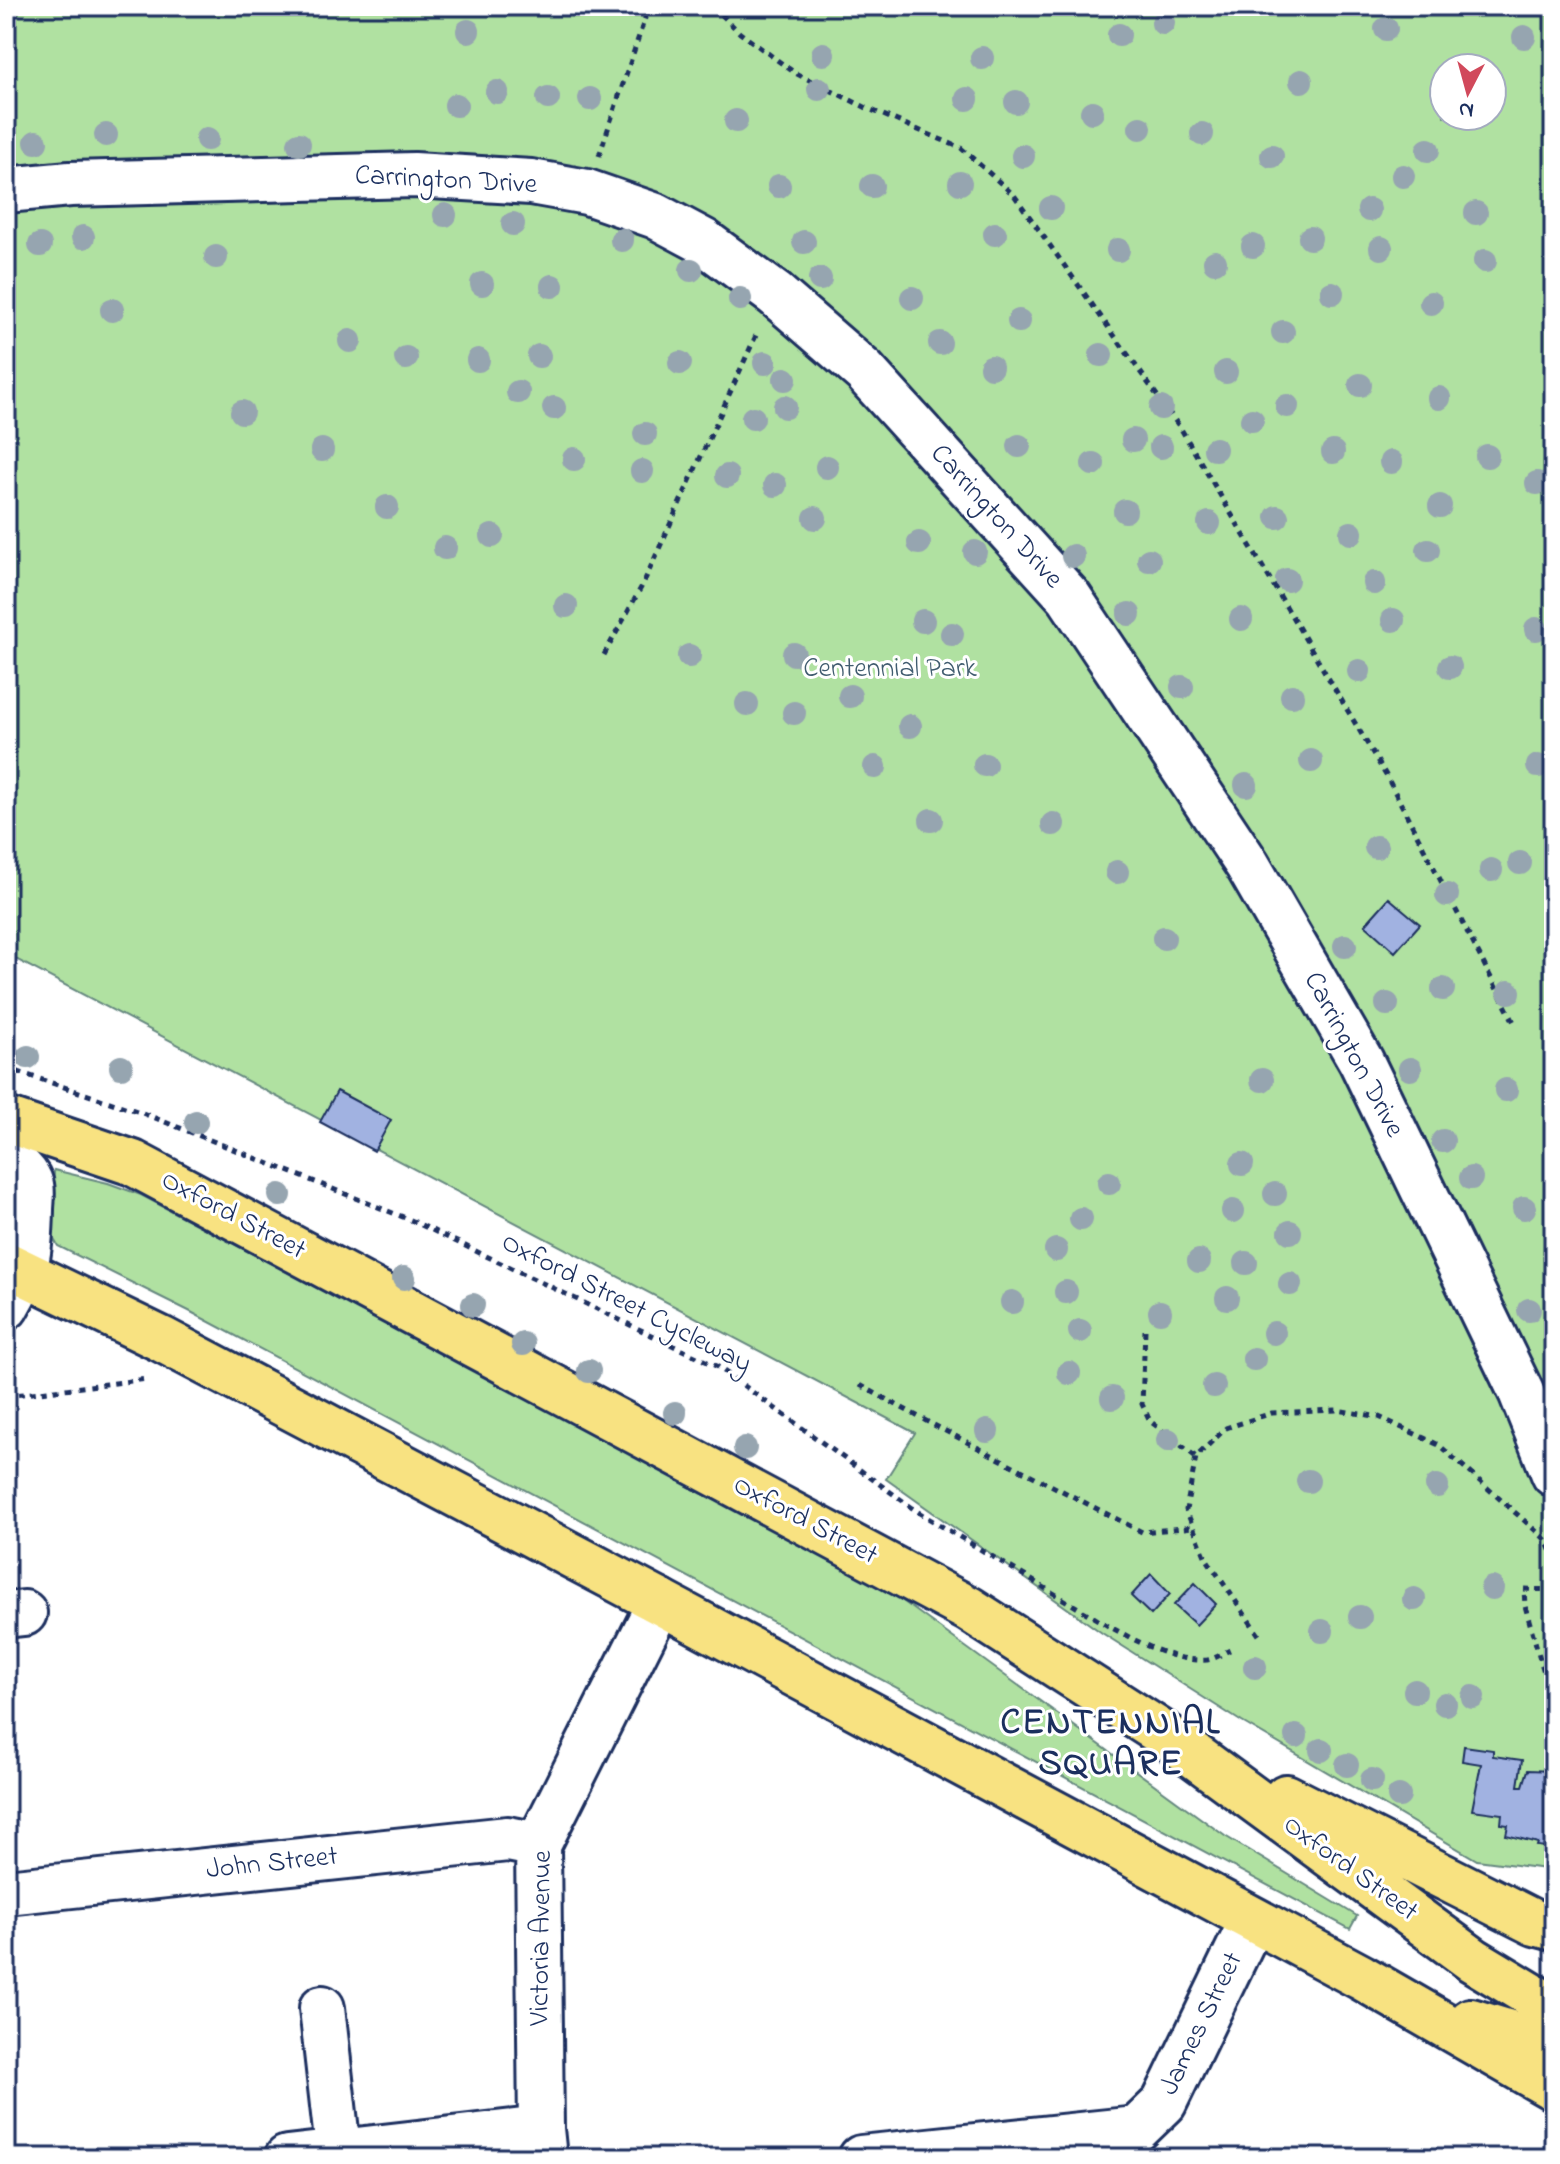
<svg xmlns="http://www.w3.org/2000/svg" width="1560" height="2164" font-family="'Indie Flower',sans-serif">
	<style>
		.green { fill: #b0e1a1; stroke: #668880; stroke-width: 2; fill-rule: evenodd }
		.building { fill: #a1b2e1; stroke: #1b2f5e; stroke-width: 2 }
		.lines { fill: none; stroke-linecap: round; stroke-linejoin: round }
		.minor-casing { stroke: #1b2f5e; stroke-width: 50 }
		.major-casing { stroke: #1b2f5e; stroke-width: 50 }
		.path { stroke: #1b2f5e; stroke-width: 5; stroke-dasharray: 6 6; stroke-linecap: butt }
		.minor { stroke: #fff; stroke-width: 44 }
		.major { stroke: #f8e281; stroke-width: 44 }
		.tree { fill: #96a5b0 }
		.labels { text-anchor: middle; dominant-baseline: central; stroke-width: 6; stroke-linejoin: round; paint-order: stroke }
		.street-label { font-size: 28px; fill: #1b2f5e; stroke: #fff }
		.park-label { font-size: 28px; fill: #405c6f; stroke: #fff }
		.district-label { font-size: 36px; font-weight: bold; letter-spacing: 2px; fill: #1b2f5e; stroke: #fff }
	</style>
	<rect width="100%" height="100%" fill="#fff"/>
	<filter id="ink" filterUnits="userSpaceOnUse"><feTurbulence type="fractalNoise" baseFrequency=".0125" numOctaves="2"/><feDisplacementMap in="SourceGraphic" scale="16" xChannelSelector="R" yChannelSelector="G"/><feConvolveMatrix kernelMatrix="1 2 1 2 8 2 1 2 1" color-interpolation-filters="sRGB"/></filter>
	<g filter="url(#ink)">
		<path class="green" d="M6,6H1554V1870L1477,1860L1242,1722L1102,1633L886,1479L915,1433L6,954ZM1444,68H1492V116H1444Z
			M54,1170L108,1183L141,1195L878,1583L1225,1836L1357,1916L1350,1929L189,1311L58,1246L53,1238Z"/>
		<path class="building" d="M1389,898L1420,924L1395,952L1365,925Z
			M337,1091L391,1120L374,1151L320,1122Z
			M1151,1574L1170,1594L1151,1615L1131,1596Z
			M1195,1583L1216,1604L1196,1625L1174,1605Z
			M1464,1746L1493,1750V1756L1522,1760L1518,1786H1523L1528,1770L1554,1771V1848L1537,1846L1538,1843L1506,1835L1508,1825L1501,1824L1502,1814L1472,1810L1481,1764L1462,1761Z"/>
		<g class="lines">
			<g class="minor-casing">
				<path id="minor" d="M6,190L70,184L414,175L531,182L587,192L656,216L703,241L775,294L864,371L1069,597L1247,864L1361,1061L1521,1392L1554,1474
					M6,1157C15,1164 28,1173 31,1185C33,1192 31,1203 31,1210C30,1253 28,1270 6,1307
					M6,1615L24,1613
					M6,1892L508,1839L538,1845
					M322,2008L339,2158
					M287,2158L541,2129
					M544,2158L541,2129L538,1845L660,1602
					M861,2158L1137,2129L1164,2103L1252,1921"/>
			</g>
			<g class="major-casing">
				<path id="major" d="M6,1120L133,1163L969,1609L1173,1740L1473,1960L1554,2009
					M6,1264L161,1339L660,1602L1361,1977L1554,2088
					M1286,1797L1535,1923L1554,1928
					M1471,2021L1520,2036L1554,2042"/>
			</g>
			<path class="path" d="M713,6L740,33L795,73L869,109L961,148L1014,195L1181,429L1387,777L1516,1026
				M599,156L649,6
				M604,655L643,584L758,331
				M6,1068L140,1112L413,1221L718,1367L918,1512L1110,1627C1139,1642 1173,1662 1207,1660C1215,1659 1223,1653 1230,1650
				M1145,1330L1142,1404L1150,1421L1196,1457
				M860,1385L928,1422L1142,1532L1193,1527
				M6,1396L148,1379
				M1554,1590L1524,1589L1525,1606L1554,1708
				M1259,1635L1206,1558L1186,1510L1196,1457L1226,1428L1272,1413L1337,1410L1379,1417L1439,1445L1545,1539L1554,1558"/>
			<use href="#minor" class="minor"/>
			<use href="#major" class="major"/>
		</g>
		<g class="tree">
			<circle cx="1163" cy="23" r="12"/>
			<circle cx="1386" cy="29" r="12"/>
			<circle cx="468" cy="31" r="12"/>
			<circle cx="1119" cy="35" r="12"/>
			<circle cx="1524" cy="37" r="12"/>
			<circle cx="823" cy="54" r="12"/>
			<circle cx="982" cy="58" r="12"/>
			<circle cx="1301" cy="81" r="12"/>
			<circle cx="819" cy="89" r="12"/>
			<circle cx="497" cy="92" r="12"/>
			<circle cx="548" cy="98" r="12"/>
			<circle cx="590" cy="99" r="12"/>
			<circle cx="967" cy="99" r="12"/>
			<circle cx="1016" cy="102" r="12"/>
			<circle cx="456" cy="105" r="12"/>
			<circle cx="1092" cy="112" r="12"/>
			<circle cx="736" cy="121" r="12"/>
			<circle cx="1140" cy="128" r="12"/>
			<circle cx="1202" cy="134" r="12"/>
			<circle cx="106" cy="135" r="12"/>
			<circle cx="207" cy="139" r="12"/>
			<circle cx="36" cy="142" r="12"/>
			<circle cx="299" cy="144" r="12"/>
			<circle cx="1428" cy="150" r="12"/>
			<circle cx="1023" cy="156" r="12"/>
			<circle cx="1272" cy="156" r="12"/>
			<circle cx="1403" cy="176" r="12"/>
			<circle cx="960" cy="183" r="12"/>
			<circle cx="779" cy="186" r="12"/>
			<circle cx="872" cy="186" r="12"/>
			<circle cx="1051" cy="208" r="12"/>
			<circle cx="1369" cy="210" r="12"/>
			<circle cx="1476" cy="213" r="12"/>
			<circle cx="445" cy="215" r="12"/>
			<circle cx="513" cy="224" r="12"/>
			<circle cx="995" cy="234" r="12"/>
			<circle cx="83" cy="237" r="12"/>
			<circle cx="1310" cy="238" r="12"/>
			<circle cx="622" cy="240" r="12"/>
			<circle cx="804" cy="242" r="12"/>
			<circle cx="40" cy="245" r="12"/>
			<circle cx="1253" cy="246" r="12"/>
			<circle cx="1381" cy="248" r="12"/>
			<circle cx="1118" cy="250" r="12"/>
			<circle cx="216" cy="257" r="12"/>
			<circle cx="1485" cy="261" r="12"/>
			<circle cx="1215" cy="262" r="12"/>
			<circle cx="691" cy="270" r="12"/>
			<circle cx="820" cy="279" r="12"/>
			<circle cx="482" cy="284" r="12"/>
			<circle cx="552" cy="286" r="12"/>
			<circle cx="1332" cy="293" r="12"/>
			<circle cx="912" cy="298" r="12"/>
			<circle cx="740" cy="299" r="12"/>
			<circle cx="1431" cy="303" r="12"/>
			<circle cx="112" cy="310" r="12"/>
			<circle cx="1019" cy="321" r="12"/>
			<circle cx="1283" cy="332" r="12"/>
			<circle cx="350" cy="341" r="12"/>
			<circle cx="940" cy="343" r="12"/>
			<circle cx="1101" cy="355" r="12"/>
			<circle cx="539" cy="356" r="12"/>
			<circle cx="406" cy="358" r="12"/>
			<circle cx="478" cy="360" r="12"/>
			<circle cx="680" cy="363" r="12"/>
			<circle cx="765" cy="363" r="12"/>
			<circle cx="991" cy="367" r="12"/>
			<circle cx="1226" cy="372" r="12"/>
			<circle cx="785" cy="379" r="12"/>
			<circle cx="1360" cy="385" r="12"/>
			<circle cx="518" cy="392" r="12"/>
			<circle cx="1439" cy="398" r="12"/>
			<circle cx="1287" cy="406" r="12"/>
			<circle cx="785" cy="407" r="12"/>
			<circle cx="554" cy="408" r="12"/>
			<circle cx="1161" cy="408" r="12"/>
			<circle cx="242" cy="412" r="12"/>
			<circle cx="753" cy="418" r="12"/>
			<circle cx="1252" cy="420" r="12"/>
			<circle cx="645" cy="434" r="12"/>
			<circle cx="1133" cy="440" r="12"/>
			<circle cx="1019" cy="446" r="12"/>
			<circle cx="1161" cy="447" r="12"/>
			<circle cx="1215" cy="449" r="12"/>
			<circle cx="322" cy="450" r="12"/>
			<circle cx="1333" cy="452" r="12"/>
			<circle cx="1487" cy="456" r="12"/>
			<circle cx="574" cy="459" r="12"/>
			<circle cx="1391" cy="462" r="12"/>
			<circle cx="1093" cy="464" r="12"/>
			<circle cx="827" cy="467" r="12"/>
			<circle cx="642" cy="471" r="12"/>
			<circle cx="727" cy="476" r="12"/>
			<circle cx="1537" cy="483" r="12"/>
			<circle cx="775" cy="485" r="12"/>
			<circle cx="1440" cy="506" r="12"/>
			<circle cx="387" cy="507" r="12"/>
			<circle cx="1125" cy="511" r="12"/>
			<circle cx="1277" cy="517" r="12"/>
			<circle cx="815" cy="518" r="12"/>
			<circle cx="1209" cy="523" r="12"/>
			<circle cx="1351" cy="533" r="12"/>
			<circle cx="492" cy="536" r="12"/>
			<circle cx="919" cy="543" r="12"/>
			<circle cx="445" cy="548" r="12"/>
			<circle cx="1428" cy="550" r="12"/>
			<circle cx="975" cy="552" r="12"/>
			<circle cx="1073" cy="556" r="12"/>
			<circle cx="1149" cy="560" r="12"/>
			<circle cx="1287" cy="580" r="12"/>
			<circle cx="1374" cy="583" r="12"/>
			<circle cx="566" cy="606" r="12"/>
			<circle cx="1129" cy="614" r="12"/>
			<circle cx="1241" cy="619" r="12"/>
			<circle cx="1393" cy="620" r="12"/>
			<circle cx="923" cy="621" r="12"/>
			<circle cx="1536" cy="629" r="12"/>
			<circle cx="952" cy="634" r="12"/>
			<circle cx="794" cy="654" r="12"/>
			<circle cx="689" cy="656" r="12"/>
			<circle cx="1450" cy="667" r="12"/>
			<circle cx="1359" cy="671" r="12"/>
			<circle cx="1182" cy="687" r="12"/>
			<circle cx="850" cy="696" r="12"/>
			<circle cx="1292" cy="696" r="12"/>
			<circle cx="747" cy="704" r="12"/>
			<circle cx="794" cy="713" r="12"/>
			<circle cx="910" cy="726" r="12"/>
			<circle cx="1311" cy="761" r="12"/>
			<circle cx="985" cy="765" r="12"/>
			<circle cx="1538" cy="766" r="12"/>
			<circle cx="875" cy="767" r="12"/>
			<circle cx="1246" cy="785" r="12"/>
			<circle cx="931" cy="820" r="12"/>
			<circle cx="1053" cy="824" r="12"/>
			<circle cx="1376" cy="847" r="12"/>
			<circle cx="1520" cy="863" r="12"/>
			<circle cx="1491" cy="870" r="12"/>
			<circle cx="1117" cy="872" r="12"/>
			<circle cx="1447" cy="895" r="12"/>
			<circle cx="1164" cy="938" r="12"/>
			<circle cx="1345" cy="946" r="12"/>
			<circle cx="1443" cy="989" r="12"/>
			<circle cx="1509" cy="992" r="12"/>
			<circle cx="1387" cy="1004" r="12"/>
			<circle cx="28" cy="1057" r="12"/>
			<circle cx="121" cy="1067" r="12"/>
			<circle cx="1410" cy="1069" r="12"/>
			<circle cx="1262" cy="1080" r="12"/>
			<circle cx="1506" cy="1090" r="12"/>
			<circle cx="196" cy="1122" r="12"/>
			<circle cx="1443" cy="1141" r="12"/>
			<circle cx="1242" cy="1164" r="12"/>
			<circle cx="1471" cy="1178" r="12"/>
			<circle cx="1109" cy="1183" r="12"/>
			<circle cx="1275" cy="1194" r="12"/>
			<circle cx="280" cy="1195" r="12"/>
			<circle cx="1524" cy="1208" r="12"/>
			<circle cx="1233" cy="1211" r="12"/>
			<circle cx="1081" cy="1219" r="12"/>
			<circle cx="1290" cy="1232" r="12"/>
			<circle cx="1056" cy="1250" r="12"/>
			<circle cx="1199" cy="1261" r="12"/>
			<circle cx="1246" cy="1263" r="12"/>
			<circle cx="404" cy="1278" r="12"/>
			<circle cx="1290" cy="1284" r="12"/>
			<circle cx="1066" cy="1292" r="12"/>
			<circle cx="1227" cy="1298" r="12"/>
			<circle cx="1012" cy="1302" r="12"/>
			<circle cx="473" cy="1305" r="12"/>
			<circle cx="1529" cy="1310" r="12"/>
			<circle cx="1160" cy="1312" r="12"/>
			<circle cx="1080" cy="1331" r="12"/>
			<circle cx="1274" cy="1333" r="12"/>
			<circle cx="523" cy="1344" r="12"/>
			<circle cx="1254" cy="1359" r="12"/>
			<circle cx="589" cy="1371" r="12"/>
			<circle cx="1069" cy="1373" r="12"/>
			<circle cx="1214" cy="1386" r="12"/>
			<circle cx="1112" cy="1398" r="12"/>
			<circle cx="675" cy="1413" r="12"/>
			<circle cx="987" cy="1431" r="12"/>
			<circle cx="1168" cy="1440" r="12"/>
			<circle cx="745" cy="1448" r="12"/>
			<circle cx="1308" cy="1481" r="12"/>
			<circle cx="1437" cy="1486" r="12"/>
			<circle cx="1492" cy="1588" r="12"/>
			<circle cx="1414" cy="1599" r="12"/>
			<circle cx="1360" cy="1617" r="12"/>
			<circle cx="1322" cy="1631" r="12"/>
			<circle cx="1255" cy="1667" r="12"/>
			<circle cx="1415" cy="1691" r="12"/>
			<circle cx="1473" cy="1697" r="12"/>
			<circle cx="1445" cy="1704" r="12"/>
			<circle cx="1296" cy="1736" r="12"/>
			<circle cx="1321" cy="1750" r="12"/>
			<circle cx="1347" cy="1765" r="12"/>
			<circle cx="1372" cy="1780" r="12"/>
			<circle cx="1399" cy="1796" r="12"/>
		</g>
	</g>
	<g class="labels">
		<g class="street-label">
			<text transform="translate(446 181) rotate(3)">Carrington Drive</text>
			<text transform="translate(996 517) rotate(48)">Carrington Drive</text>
			<text transform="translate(1353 1055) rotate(62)">Carrington Drive</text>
			<text transform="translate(233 1216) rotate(28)">Oxford Street</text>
			<text transform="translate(626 1304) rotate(27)">Oxford Street Cycleway</text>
			<text transform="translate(805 1521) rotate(28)">Oxford Street</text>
			<text transform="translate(272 1864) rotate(-6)">John Street</text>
			<text transform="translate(1350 1869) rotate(36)">Oxford Street</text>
			<text transform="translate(542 1938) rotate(-89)">Victoria Avenue</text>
			<text transform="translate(1202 2024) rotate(-64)">James Street</text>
		</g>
		<g class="park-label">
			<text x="890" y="669">Centennial Park</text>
		</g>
		<g class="district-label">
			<text x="1111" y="1724">CENTENNIAL<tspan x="1111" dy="41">SQUARE</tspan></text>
		</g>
	</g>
	<rect width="1560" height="2164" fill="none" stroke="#fff" stroke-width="32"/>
	<rect x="16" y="16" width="1528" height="2132" fill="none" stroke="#1b2f5e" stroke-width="3" filter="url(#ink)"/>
	<g transform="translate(1468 92) rotate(186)"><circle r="38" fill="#ffffff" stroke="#a4acbf" stroke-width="2"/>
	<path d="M0-6L14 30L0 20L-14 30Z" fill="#d1495b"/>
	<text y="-12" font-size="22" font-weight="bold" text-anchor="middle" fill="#1b2f5e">N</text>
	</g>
</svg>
